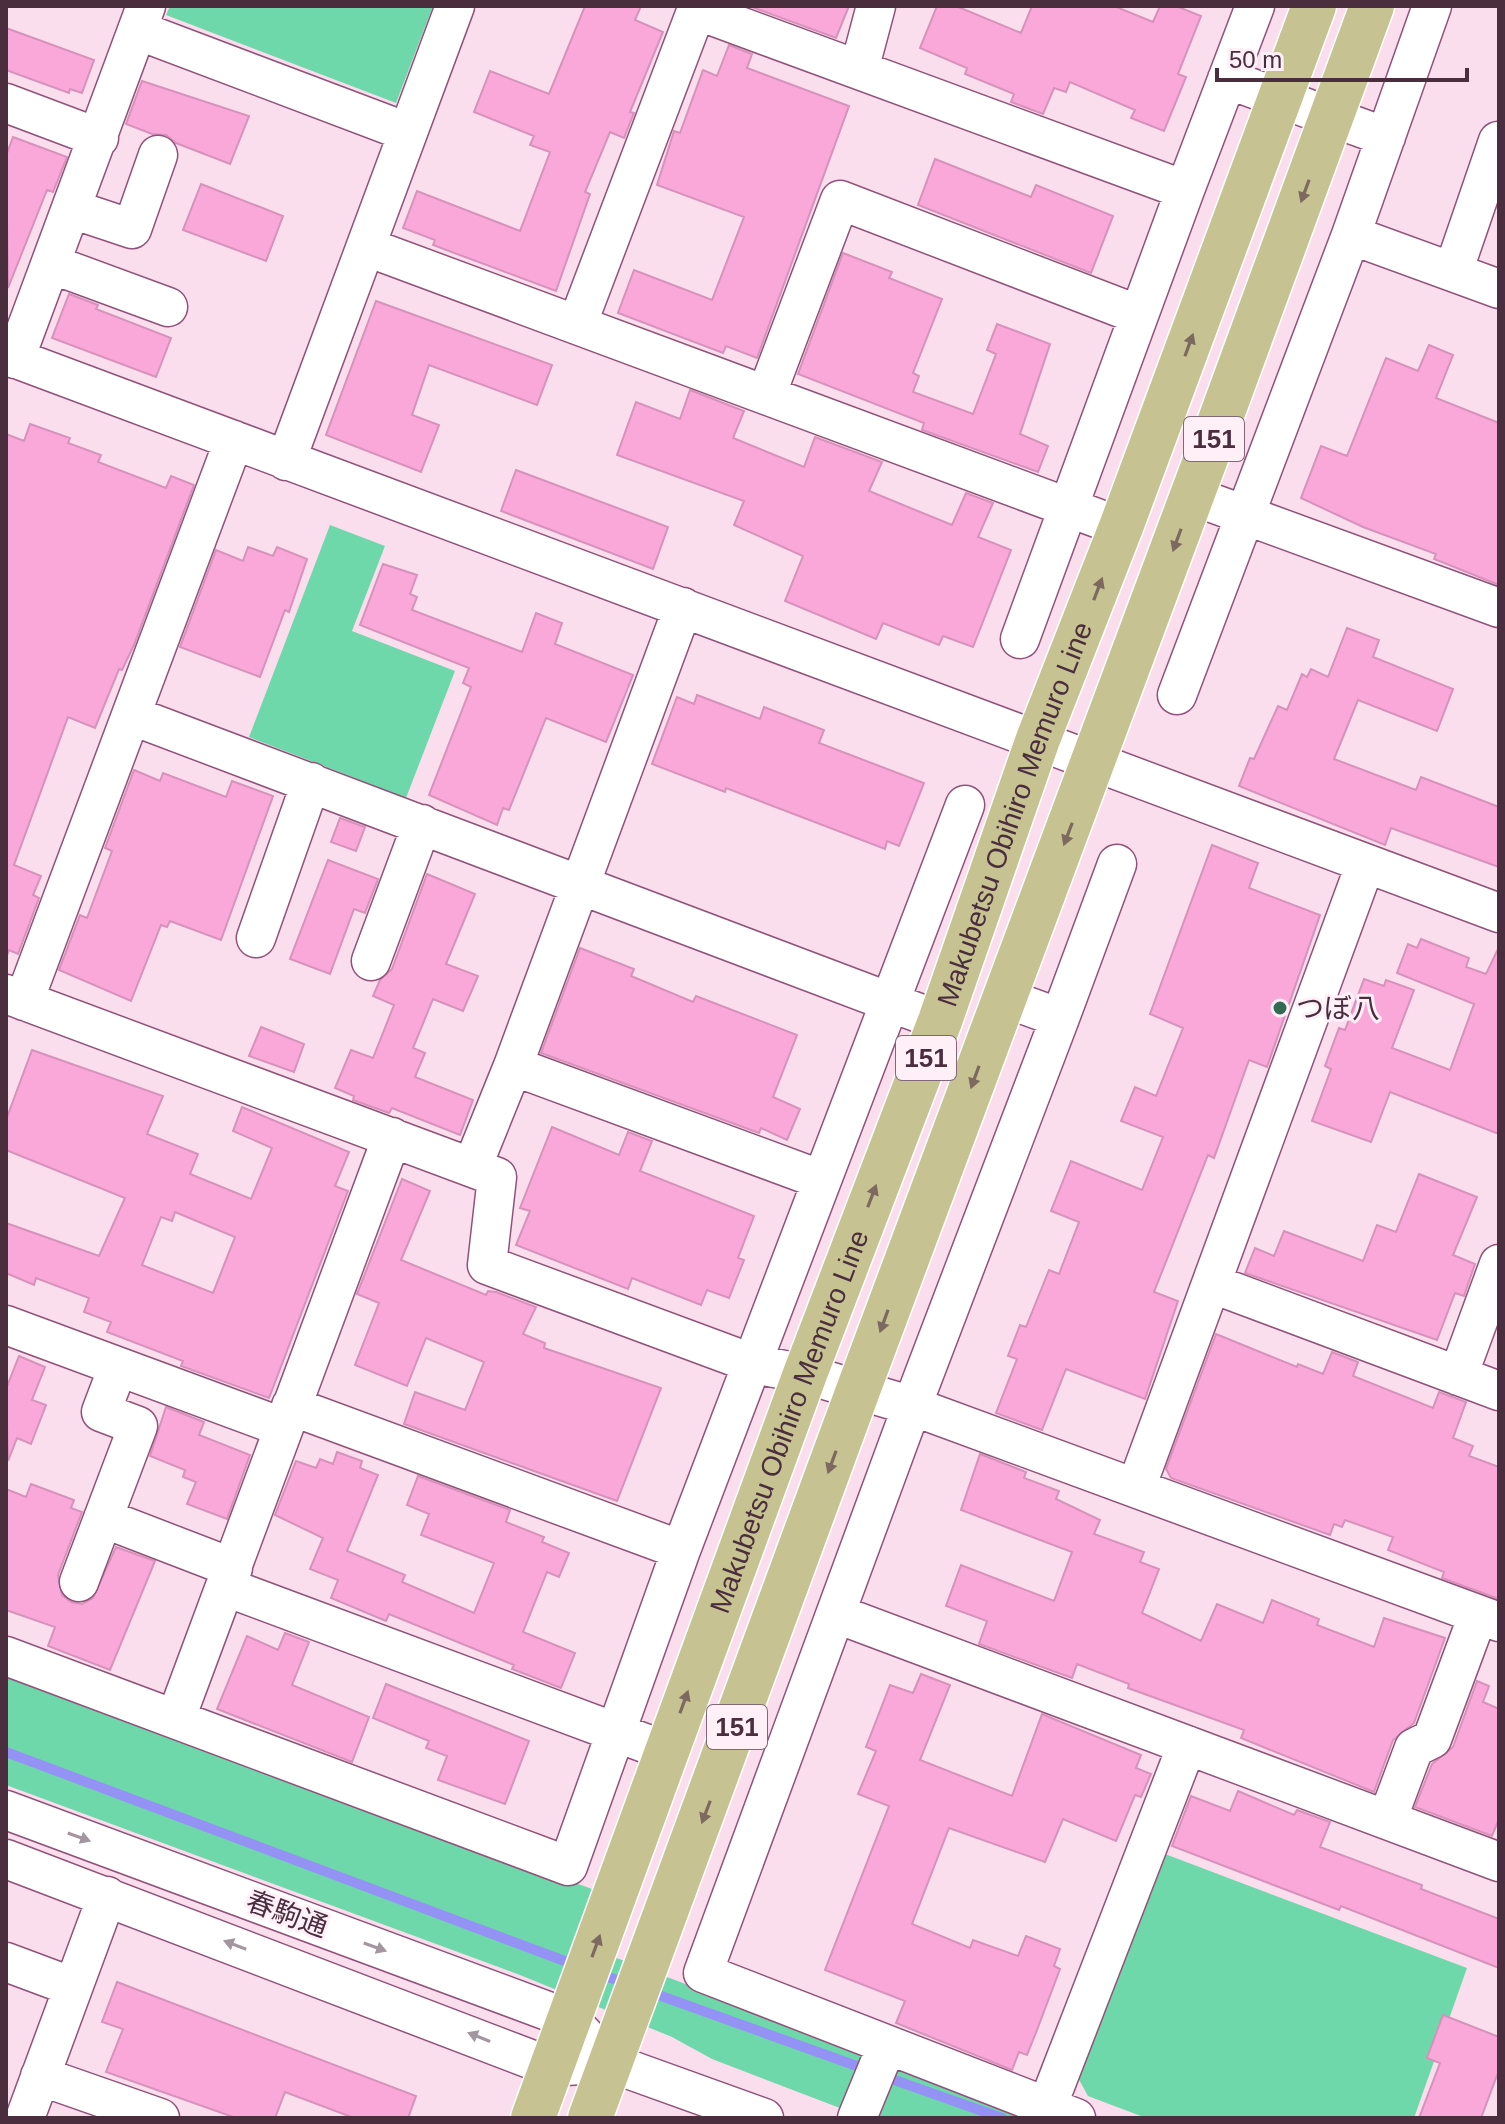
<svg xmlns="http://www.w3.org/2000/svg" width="1505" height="2124" font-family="Arial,'Noto Sans JP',sans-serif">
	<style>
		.green { fill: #6fd8aa }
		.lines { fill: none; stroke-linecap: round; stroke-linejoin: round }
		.stream { stroke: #9592f5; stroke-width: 10 }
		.building { fill: #faa8d9; stroke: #d692ba; stroke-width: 2; fill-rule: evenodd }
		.minor-casing { stroke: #915279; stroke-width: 41 }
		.major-casing { stroke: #fff; stroke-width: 47 }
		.minor { stroke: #fff; stroke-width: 38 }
		.major { stroke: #c7c291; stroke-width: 44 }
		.oneway { fill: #7c695f }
		.oneway2 { fill: #a4969e }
		.poi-dot { fill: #326a52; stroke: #fff0f8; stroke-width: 3 }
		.labels { text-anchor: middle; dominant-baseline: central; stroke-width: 6; stroke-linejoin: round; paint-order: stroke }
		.shield { fill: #fff0f8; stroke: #806876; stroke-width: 2 }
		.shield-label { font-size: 26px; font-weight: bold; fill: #4a2e3e }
		.street-label { font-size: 28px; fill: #4a2e3e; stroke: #fff0f8 }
		.poi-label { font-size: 28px; fill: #4a2e3e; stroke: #fff0f8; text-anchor: start }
	</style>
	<rect width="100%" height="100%" fill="#fbdeee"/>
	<path class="green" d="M170,6H433L396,103L166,15Z
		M330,525L385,546L352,631L455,671L406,798L249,737Z
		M6,1675L592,1889L574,1942L1042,2118H866L712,2059L672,2037L520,1975L6,1785Z
		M1165,1854L1467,1968L1414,2118H1146L1088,2096L1077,2076Z"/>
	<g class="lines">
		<path class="stream" d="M6,1752L578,1966
			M597,1973L631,1985
			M650,1992L868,2070
			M883,2076L1002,2118"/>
	</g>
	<path class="building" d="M585,6H641L635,20L663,32L630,112L634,113L624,138L610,132L585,192L590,194L556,291L433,245L435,240L403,228L417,191L520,231L550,152L530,145L534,136L474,112L490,71L549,94Z
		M749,6H849L836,38Z
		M937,6H956L1021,33L1032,6H1114L1153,22L1160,6H1176L1201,16L1178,74L1186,77L1164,131L1131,118L1135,110L1070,82L1066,92L1054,88L1043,114L1011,102L1014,94L965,74L967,68L920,48Z
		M6,28L94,60L82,93L70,89L69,93L6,70Z
		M729,45L752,54L747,68L849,106L757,358L726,346L723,353L618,313L634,270L712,300L744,217L657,185L674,131L680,133L703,70L717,76Z
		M142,81L249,116L230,164L176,143L166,135L152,134L126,124Z
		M13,137L67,157L53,192L47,190L8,288L6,156Z
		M935,159L1031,197L1036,185L1113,216L1091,273L918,205Z
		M201,184L283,216L266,261L183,230Z
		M843,253L892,272L889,278L942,299L913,373L919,376L913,392L973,414L996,354L987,350L997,324L1050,344L1020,434L1048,446L1038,472L922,430L924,423L798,374Z
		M69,294L98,305L96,309L171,338L156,377L52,338Z
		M376,301L552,365L537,405L429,365L412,415L439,425L421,472L326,435Z
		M1429,345L1453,355L1436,398L1499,423V585L1434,559L1436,554L1363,527L1301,498L1321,446L1347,456L1386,358L1418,371Z
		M690,390L744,411L733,438L804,467L815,437L882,462L869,491L952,525L966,493L993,503L978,537L1011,550L973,647L943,636L939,645L883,623L876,639L785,601L803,556L734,525L744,501L617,455L636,402L680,419Z
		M30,424L70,438L68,443L101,455L98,462L166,488L171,476L194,485L134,645L122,670L119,669L95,728L68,717L14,865L41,876L33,895L39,898L18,954L9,950L6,958V434L24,441Z
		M516,470L668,527L653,569L501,511Z
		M248,547L273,556L277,547L307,559L289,612L285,610L260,677L180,647L216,550L243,561Z
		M383,564L417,575L410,594L417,597L412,610L522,652L536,613L562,623L555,644L633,675L606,742L546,718L509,810L503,808L497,825L429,795L471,687L463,683L469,668L360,625Z
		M1347,628L1379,640L1373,657L1453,689L1437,731L1358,700L1334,759L1416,790L1421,777L1499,807V867L1391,828L1385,845L1239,786L1250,758L1254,759L1278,706L1287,710L1302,674L1307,677L1311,669L1328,677Z
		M697,695L760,719L764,707L824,730L819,743L924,783L899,846L887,841L885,849L726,788L725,792L652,764L677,697L694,704Z
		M134,770L160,781L163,773L226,797L232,781L273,796L221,940L170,921L167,927L161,925L131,1001L59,970L80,915L87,918L112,851L105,848Z
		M340,818L365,827L356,851L331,842Z
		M1212,845L1258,863L1249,888L1320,915L1267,1067L1249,1060L1214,1158L1208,1155L1154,1292L1178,1301L1145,1399L1066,1369L1042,1430L996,1413L1017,1359L1008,1356L1020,1325L1026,1327L1049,1270L1059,1274L1079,1222L1051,1211L1071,1161L1142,1190L1163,1137L1121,1121L1135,1087L1156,1096L1183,1028L1150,1014Z
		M328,860L378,879L365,913L354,909L330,974L290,959Z
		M427,874L475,894L446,964L478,976L463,1011L433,999L413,1048L425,1053L415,1077L473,1100L460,1135L392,1108L389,1113L353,1100L354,1096L335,1088L351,1050L373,1058L394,1005L373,996L380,980L392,969Z
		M1421,939L1469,958L1466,967L1486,974L1499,947V1134L1390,1092L1371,1142L1312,1121L1331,1069L1325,1066L1339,1028L1345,1030L1364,979L1384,986L1386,980L1414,990L1392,1048L1450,1070L1474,1004L1397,973L1408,944L1417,948Z
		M580,948L634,969L631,976L693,1002L696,996L797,1035L773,1097L800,1109L787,1140L761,1128L759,1133L541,1053Z
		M261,1027L304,1044L294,1072L249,1056Z
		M32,1050L163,1096L147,1134L198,1154L190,1174L251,1199L272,1148L233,1131L242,1107L349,1152L335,1186L348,1191L269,1398L181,1366L183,1361L107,1332L111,1322L84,1312L89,1298L36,1278L34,1285L6,1273V1223L99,1256L125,1198L6,1150V1120ZM175,1212L235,1237L213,1293L142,1265L161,1217L172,1221Z
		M552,1127L619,1155L628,1132L652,1141L640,1171L754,1216L738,1258L744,1260L729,1298L707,1290L701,1305L632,1278L628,1289L516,1245L530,1211L520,1208Z
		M1419,1174L1477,1197L1453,1255L1475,1264L1464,1296L1455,1293L1437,1340L1245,1273L1255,1248L1274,1256L1284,1231L1363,1261L1377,1225L1396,1232Z
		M402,1179L430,1191L401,1260L486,1295L488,1291L496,1292L536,1307L523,1334L545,1343L544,1348L661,1388L617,1501L404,1424L415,1392L465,1410L484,1362L426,1338L407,1386L355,1365L379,1303L357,1294Z
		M1216,1334L1297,1367L1298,1364L1323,1374L1332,1352L1358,1362L1353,1376L1433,1408L1439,1392L1466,1402L1453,1438L1473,1446L1469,1456L1499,1467V1599L1442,1578L1444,1572L1388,1550L1393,1537L1345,1520L1342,1527L1334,1524L1330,1535L1171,1478L1166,1469Z
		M19,1356L45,1367L32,1400L46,1405L31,1444L17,1438L8,1461L6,1389Z
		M166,1407L204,1422L199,1435L250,1455L227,1519L187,1504L196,1482L183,1477L185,1470L150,1456Z
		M337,1452L362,1461L360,1468L378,1475L347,1551L405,1575L402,1582L474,1613L494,1563L421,1535L429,1514L407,1505L418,1476L510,1510L506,1522L544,1537L542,1542L569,1553L559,1577L547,1572L523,1632L575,1653L561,1688L512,1669L514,1665L389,1614L386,1621L331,1598L338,1580L310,1569L323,1538L275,1515L296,1461L316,1468L320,1459L333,1464Z
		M980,1454L1026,1472L1024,1478L1059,1491L1056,1499L1100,1520L1094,1534L1144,1552L1140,1562L1159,1569L1142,1613L1201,1641L1217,1604L1263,1623L1272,1600L1319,1619L1317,1625L1374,1647L1384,1618L1445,1638L1414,1723L1393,1740L1374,1792L1241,1738L1244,1730L1128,1688L1129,1684L1077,1664L1072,1678L979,1644L987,1621L946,1606L961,1565L1054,1601L1072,1552L961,1510Z
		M31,1484L74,1500L71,1508L82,1512L58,1575L62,1595L71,1602L82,1604L93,1598L116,1547L155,1561L110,1670L48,1646L55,1627L6,1610V1489L26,1497Z
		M285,1633L309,1642L292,1685L369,1717L352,1762L217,1709L247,1636L278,1650Z
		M921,1674L950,1685L920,1760L1012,1796L1042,1714L1141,1755L1136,1768L1151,1774L1141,1797L1135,1795L1116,1841L1063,1819L1045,1862L949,1828L912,1924L970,1948L973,1940L1018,1956L1026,1936L1060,1949L1054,1966L1060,1969L1037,2030L1027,2055L1019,2052L1012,2070L896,2023L905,2001L825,1970L889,1806L858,1794L876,1751L866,1747L890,1685L913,1693Z
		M1477,1681L1489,1686L1483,1702L1499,1709V1819L1492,1836L1415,1807L1432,1764L1453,1747Z
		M386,1684L529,1741L505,1804L438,1780L447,1756L426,1748L429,1741L373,1718Z
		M1238,1791L1294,1815L1297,1810L1330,1822L1320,1847L1422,1885L1421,1889L1499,1919V1968L1341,1906L1339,1910L1172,1846L1191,1796L1230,1811Z
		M117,1982L416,2096L408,2118H354L285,2092L275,2118H236L106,2072L123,2029L102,2022Z
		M1443,2015L1499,2037V2070L1481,2118H1419L1440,2063L1427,2058Z"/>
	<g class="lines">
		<g class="minor-casing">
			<path id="minor" d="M696,10L1185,190L1020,639
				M137,30L407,132
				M859,70L876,6
				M1227,79L1386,137
				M6,103L99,138
				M1185,190L1255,6
				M72,209L132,229L158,155
				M1351,235L1499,289
				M367,247L1121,527
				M51,264L168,307
				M1453,272L1498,141
				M577,325L698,6
				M6,355L1499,913
				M15,359L146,6
				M767,393L840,200L1139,315
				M286,461L455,6
				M1193,496L1499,608
				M1177,695L1351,235L1432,6
				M133,716L940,1021
				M256,938L311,782
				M371,961L422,824
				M6,994L497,1177L487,1265L754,1364L805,1374L912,1406L1499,1622
				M1005,998L1060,1018L912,1406L703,1973L1076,2118
				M24,1001L234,440
				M1060,1018L1117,864
				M513,1066L822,1180
				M473,1165L513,1066L683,607
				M1213,1284L1499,1391
				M6,1325L282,1427
				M1458,1376L1499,1264
				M291,1406L681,1550
				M1136,1488L1365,865
				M103,1518L233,1568
				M79,1582L138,1426L101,1412L118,1367
				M226,1587L666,1751
				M837,1614L1499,1862
				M6,1656L568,1866L681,1550L965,805
				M176,1718L392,1137
				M6,1810L569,2019L611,2063
				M1387,1820L1414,1748L1432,1739L1478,1615
				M6,1859L551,2067L611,2063L764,2118
				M6,1962L73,1987
				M40,2076L160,2118
				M1047,2107L1187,1745
				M25,2118L107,1896
				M857,2118L887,2045"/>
		</g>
		<g class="major-casing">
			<g id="major">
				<path id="s1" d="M533,2118L805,1374L940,1021L1038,739L1121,527L1314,6"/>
				<path d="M590,2118C682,1874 769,1629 860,1385C1031,925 1205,467 1372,6"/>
			</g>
		</g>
		<use href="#minor" class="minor"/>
		<use href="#major" class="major"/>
	</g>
	<defs><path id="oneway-solid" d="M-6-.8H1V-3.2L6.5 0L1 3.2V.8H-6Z" transform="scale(2)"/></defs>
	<g class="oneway">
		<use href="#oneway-solid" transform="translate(1305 191) rotate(110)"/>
		<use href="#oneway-solid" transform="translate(1189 345) rotate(-70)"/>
		<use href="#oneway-solid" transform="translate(1177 540) rotate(110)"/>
		<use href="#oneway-solid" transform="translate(1098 589) rotate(-69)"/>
		<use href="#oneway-solid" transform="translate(1068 834) rotate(111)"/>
		<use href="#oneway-solid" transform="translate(975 1077) rotate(110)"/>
		<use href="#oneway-solid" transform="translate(872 1196) rotate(-69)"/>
		<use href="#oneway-solid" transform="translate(884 1321) rotate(110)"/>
		<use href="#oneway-solid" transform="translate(832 1462) rotate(110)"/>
		<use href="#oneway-solid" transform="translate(684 1702) rotate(-70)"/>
		<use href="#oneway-solid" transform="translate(706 1812) rotate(111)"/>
		<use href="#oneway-solid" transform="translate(596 1946) rotate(-70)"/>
	</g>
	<g class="oneway2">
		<use href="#oneway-solid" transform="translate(79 1837) rotate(20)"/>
		<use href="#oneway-solid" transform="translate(235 1945) rotate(-159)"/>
		<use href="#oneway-solid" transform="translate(375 1947) rotate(20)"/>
		<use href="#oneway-solid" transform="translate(479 2037) rotate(-158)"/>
	</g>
	<circle class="poi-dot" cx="1280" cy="1008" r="8"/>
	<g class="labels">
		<g class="shield">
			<rect x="1184" y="417" width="60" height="44" rx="6"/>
			<rect x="896" y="1036" width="60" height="44" rx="6"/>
			<rect x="707" y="1705" width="60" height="44" rx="6"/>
		</g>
		<g class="shield-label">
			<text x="1214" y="439">151</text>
			<text x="926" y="1058">151</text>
			<text x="737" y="1727">151</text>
		</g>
		<g class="street-label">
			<text stroke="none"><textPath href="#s1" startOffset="1390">Makubetsu Obihiro Memuro Line</textPath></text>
			<text stroke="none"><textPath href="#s1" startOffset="742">Makubetsu Obihiro Memuro Line</textPath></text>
			<text transform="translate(287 1914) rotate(20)">春駒通</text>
		</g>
		<g class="poi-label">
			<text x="1296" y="1008">つぼ八</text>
		</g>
	</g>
	<rect width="1505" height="2124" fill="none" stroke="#4a2e3e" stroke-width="16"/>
	<path d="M1217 68v12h250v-12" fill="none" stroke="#4a2e3e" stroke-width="4"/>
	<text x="1229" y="68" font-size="24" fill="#4a2e3e" stroke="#fff0f8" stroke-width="6" paint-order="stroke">50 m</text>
</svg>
